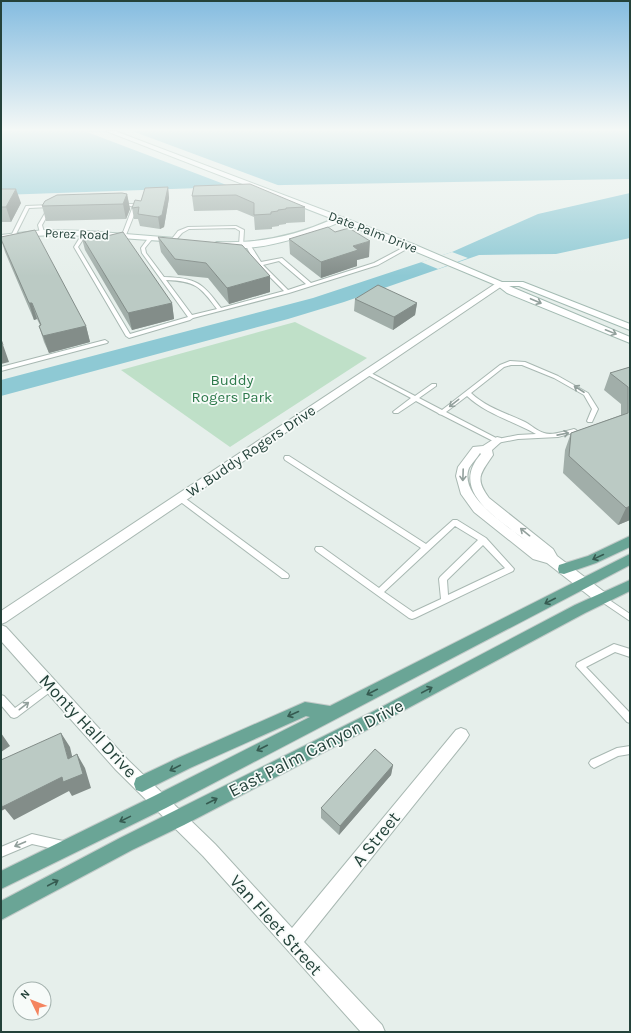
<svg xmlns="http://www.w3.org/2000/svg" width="631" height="1033" font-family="Karla,sans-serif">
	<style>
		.green { fill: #bfe0c8 }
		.water { fill: #8ec9d4 }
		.pier { fill: #e6efeb }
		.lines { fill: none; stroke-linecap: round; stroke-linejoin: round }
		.service-casing { stroke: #a8b8b2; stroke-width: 2 }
		.minor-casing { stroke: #a8b8b2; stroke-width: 2 }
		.secondary-casing { stroke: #a4bbb3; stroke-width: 2 }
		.primary-casing { stroke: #c2cac8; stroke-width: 2 }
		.service { fill: #fff; fill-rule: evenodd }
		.minor { fill: #fff; fill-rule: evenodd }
		.secondary { fill: #fff; fill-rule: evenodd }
		.primary { fill: #6aa596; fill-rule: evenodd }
		.wall { fill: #a1aea9 }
		.shaded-wall { fill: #838d89 }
		.building { fill: #bbcac4; stroke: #838d89 }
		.oneway { stroke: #92a09c }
		.oneway2 { stroke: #365b51 }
		.labels { text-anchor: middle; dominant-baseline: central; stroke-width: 3.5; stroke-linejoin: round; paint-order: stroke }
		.far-street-label { font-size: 13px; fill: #24423a; stroke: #f7fbf9 }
		.park-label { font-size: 15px; fill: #2d7a4b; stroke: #f7fbf9 }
		.street-label { font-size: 15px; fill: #24423a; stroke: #f7fbf9 }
		.near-street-label { font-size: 18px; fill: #24423a; stroke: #f7fbf9 }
	</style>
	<rect width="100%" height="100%" fill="#e6efeb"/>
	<path class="green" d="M295,322L367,358L230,447L121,370Z"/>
	<path class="water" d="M1,131H630V179L284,185L1,195Z
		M630,193V238L556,254L479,255L344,302L288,319L1,396V380L313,298L452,252L538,214Z"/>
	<path class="pier" d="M132,131L283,187L237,189L87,132Z
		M452,252L468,258L438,269L421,262Z"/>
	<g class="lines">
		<g class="service-casing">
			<path id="service" d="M120,204H136L138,205L126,235L124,236L122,235L133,206H119V204Z
				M51,205L52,206L50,207L29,208L16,234L12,235V234L26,206Z
				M48,208L51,209L42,225L44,232L40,233L38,225Z
				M236,226L244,230L243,246L239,245L240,231L235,228L189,229L182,233L175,241L171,240L178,231L188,227Z
				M84,231L88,232L78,247L130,334L188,317L142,253L141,248L149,237L153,238L145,248L146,253L164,277C196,278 202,282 221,308L284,291L254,261L245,244V243H249L261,262L282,258L311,283L374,263L408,245L412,246L378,265L289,293L193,318L190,320L129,338L126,336L74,247ZM279,261L306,284L288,290L263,265ZM166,280C195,281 200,286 217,309L192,315Z
				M105,340L108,342L107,343L1,371V367Z
				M510,361L525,362L558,376L588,393L598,409L592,422H588L587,421L592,409L584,395L554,378L522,365H511L504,367L471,393C487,408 506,413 525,422C531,425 537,431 544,433C552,436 565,431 574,429L576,430L577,431L576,432L558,437L518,439L497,443L495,442L442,415L439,414L438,413L416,401L398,413H394L393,412L394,411L411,398L364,373L367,371L369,372L415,396L432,384H436V386L419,398L442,410L500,365ZM467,396C486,414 513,421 536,434L518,435L498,439L446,412Z
				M285,456H289L426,544L453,520H457L486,538L514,569L513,571L415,618L412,619L409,618L316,551L315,549L316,547H322L379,588L421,548L285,460L284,458ZM455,526L478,540L440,577L439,579L441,599L413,612L384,592ZM483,545L505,568L448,595L447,580Z
				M178,496H182L288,574L289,576L288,578H282L178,500L177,498Z
				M602,595L630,614V621L599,600L598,598L599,596Z
				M614,644L630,649V657L615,652L586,667L630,713V723L627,722L576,666L577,663Z
				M51,682L54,683L55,686L54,689L17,717L14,718L11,717L1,705V695L4,696L15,708Z
				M630,746V754L618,756L594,768L591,766L589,763L591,760L617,748Z
				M32,834L63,841L67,842L68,846L67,850L63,851L32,844L1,857V847Z"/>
		</g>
		<g class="minor-casing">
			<path id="minor" d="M498,282H501L505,284L6,622L1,624V611Z
				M497,437L501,438L502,441L492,450L493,455C481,473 474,478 489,498L553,549L557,556L607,594L609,598L607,602L602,603L597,602L547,563L533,559L474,512L461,494L456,476L458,467L473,447L483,446ZM480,453L481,454C448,491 499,519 525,540C507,526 458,495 469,468C472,463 477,458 480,453Z
				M1,625L6,627L128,760L215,844L292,928L456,730L461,728L466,730L469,735L466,740L304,942L382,1025L385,1032H361L203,856L116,770L1,641Z"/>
		</g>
		<g class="secondary-casing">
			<path id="secondary" d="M106,131H115L413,244L502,282H523L630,324V330L519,286H509L630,337V343L507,293L498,286L407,248L340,222C304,237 253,255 214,246L213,244L217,242C259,244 295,236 333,219Z
				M44,230L88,231L175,238L179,240L175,242C117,238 59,231 1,239V235Z"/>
		</g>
		<g class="primary-casing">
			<path id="primary" d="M630,536V547L596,563L564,574L559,573L558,569L559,565L588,556Z
				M630,554V565L166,808L1,889V871L154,796L310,717L306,716L190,768L142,792L136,790L134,784L136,778L178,758L305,702L330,706Z
				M630,580V591L585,613L384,721L184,825L132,850L1,920V901L120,838L374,711L575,605Z"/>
		</g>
		<use href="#service" class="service"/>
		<use href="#minor" class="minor"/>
		<use href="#secondary" class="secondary"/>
		<use href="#primary" class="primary"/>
	</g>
	<path class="wall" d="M194,186L305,207V222L286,223V224L279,225V226L272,227V229L255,230L254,217L237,210L194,211L192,196Z
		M168,187L169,198L164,227L160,229L140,226L138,219H134L132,208Z
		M1,189L21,203L11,222H1Z
		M127,194L130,209L126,219L46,221L42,206Z
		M81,235L103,237L172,303L174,319L132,330L85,250Z
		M158,237L270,276V292L229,304L208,278L178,275L161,252Z
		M1,239L86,326L90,342L49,353L44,342L39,326L40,325L37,319L34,320L5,252Z
		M289,239L369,257L357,260V266L321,278L290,254Z
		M355,299L417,303L415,315L393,330L354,311Z
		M630,367V520L618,525L563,473L565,450L571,433L621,415V404L604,390L610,373Z
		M393,765L391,775L339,835L321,818V808Z"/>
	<path class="shaded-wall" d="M168,187L169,198L164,227L160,229L158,217Z
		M16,189L21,203L11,222L6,207Z
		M127,194L130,209L126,219L123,204Z
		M370,241L369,257L357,260V266L321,278V262L353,246Z
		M270,276V292L229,304L227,288Z
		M29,303H32L37,319L34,320Z
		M172,303L174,319L132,330L128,313Z
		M417,303L415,315L393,330L394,317Z
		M86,326L90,342L49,353L43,336Z
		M1,339L9,362L1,364Z
		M630,506V520L618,525L626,508Z
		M1,733L10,746L1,752Z
		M61,733L70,747L76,773L68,759Z
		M77,754L85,768L91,788L72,796L69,791L14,820L5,809L1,811V796L62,777Z
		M393,765L391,775L339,835L340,826Z"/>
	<path class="building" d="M250,184L305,207L286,208V209L278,210V211L271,212V214L254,215V203L236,195L192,196L194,186Z
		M168,187L162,215L158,217L138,214L139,207L132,208L135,200L141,201L145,188Z
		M1,189H16L6,207H1Z
		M122,193L127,194L123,204L42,206L45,201L57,195Z
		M328,227L335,232L349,228L370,241L353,246L358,250L321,262L289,239Z
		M35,230L86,326L43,336L39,326L41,325L32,303H29L1,239V237Z
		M99,231L103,237L123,232L172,303L128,313L81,235Z
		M158,237L242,245L270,276L227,288L206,263L175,259Z
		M378,285L417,303L394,317L355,299Z
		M1,339L3,345L1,346Z
		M630,367V506L626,508L569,456L571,433L628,413V387L610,373Z
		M61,733L68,759L77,754L83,774L63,782L62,777L2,807L1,801V760Z
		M375,749L393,765L340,826L321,808Z"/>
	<defs><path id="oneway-shaft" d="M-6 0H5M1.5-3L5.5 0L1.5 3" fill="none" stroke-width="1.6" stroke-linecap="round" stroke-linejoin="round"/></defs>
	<g class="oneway">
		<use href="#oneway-shaft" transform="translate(536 301) rotate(23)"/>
		<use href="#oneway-shaft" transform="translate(611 332) rotate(22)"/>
		<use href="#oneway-shaft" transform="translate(579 389) rotate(-147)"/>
		<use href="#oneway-shaft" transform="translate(454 403) rotate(142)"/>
		<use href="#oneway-shaft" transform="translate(563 434) rotate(-11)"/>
		<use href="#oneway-shaft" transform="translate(463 475) rotate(92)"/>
		<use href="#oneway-shaft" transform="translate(525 532) rotate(-141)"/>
		<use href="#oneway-shaft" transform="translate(24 706) rotate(-38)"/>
		<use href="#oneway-shaft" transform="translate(20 844) rotate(157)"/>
	</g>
	<g class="oneway2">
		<use href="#oneway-shaft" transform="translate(598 557) rotate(155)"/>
		<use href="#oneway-shaft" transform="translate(550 601) rotate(153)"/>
		<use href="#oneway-shaft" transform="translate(427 690) rotate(-28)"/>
		<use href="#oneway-shaft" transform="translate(372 692) rotate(153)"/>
		<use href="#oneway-shaft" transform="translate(293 714) rotate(156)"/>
		<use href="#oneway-shaft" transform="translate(262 748) rotate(153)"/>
		<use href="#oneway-shaft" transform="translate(175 768) rotate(153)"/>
		<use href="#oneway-shaft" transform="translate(212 801) rotate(-27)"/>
		<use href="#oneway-shaft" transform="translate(125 819) rotate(154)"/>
		<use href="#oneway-shaft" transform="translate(53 883) rotate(-28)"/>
	</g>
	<linearGradient id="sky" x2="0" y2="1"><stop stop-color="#84bce0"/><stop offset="0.47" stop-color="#f4f8f6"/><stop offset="1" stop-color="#f4f8f6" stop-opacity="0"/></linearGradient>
	<rect width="631" height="276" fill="url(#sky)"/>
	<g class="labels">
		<g class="far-street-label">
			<text transform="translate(373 232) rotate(21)">Date Palm Drive</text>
			<text transform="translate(77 234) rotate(2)">Perez Road</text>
		</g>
		<g class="park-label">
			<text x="232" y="380">Buddy<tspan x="232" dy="17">Rogers Park</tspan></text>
		</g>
		<g class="street-label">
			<text transform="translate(251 451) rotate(-34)">W. Buddy Rogers Drive</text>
		</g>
		<g class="near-street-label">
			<text transform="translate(88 726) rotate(47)">Monty Hall Drive</text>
			<text transform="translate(316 748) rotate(-27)">East Palm Canyon Drive</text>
			<text transform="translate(376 839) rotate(-51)">A Street</text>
			<text transform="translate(276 925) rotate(48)">Van Fleet Street</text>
		</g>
	</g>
	<rect width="631" height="1033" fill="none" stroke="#24423a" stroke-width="4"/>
	<g transform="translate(32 1001) rotate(313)"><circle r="19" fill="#f7fbf9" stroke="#a3b1ad"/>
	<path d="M0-3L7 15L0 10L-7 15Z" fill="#f4845f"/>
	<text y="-6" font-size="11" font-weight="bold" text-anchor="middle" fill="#24423a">N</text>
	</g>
</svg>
